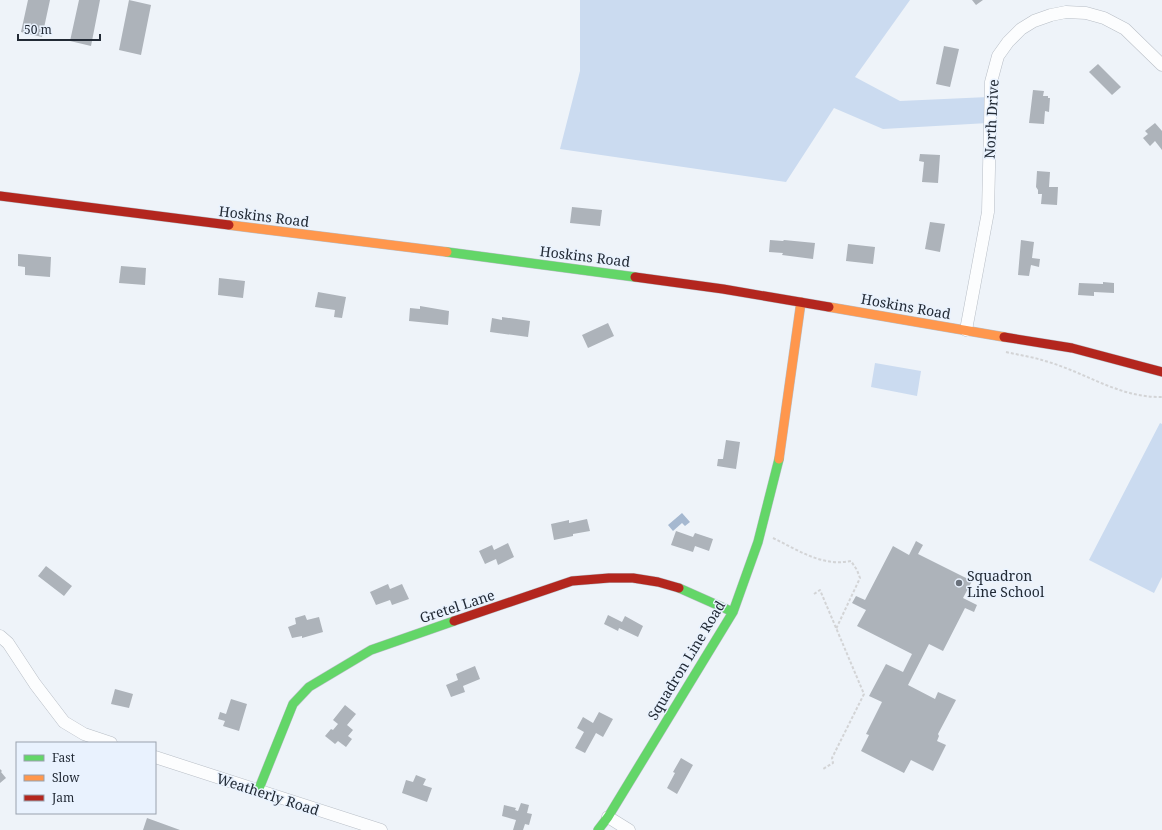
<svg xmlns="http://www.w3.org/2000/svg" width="1162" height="830" font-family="'Noto Serif',serif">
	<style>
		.green { fill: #cbdbf0 }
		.water { fill: #a5b8d0 }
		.building { fill: #adb3ba }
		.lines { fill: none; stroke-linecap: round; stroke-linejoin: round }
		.street-casing { stroke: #b8bec6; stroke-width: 13 }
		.fast-casing { stroke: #b8bec6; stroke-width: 10 }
		.slow-casing { stroke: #b8bec6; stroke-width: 10 }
		.jam-casing { stroke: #b8bec6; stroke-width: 10 }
		.path { stroke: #d3d4d6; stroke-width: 2; stroke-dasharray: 3 2; stroke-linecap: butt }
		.street { stroke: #fcfdfe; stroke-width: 12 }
		.fast { stroke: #63d668; stroke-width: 9 }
		.slow { stroke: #ff974d; stroke-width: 9 }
		.jam { stroke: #b3261e; stroke-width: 9 }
		.poi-dot { fill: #69707a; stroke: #e9f2fe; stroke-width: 1.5 }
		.labels { text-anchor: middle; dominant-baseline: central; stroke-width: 3; stroke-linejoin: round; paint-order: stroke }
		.street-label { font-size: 14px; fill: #222a35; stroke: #e9f2fe }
		.poi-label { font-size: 14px; fill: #222a35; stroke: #e9f2fe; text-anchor: start }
	</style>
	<rect width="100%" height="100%" fill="#eef3f9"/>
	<path class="green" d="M580,0H910L855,77L900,101L988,97V123L883,129L834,108L786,182L560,149L580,71Z
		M875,363L921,371L917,396L871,387Z
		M1160,423L1162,424V577L1154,593L1089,560Z"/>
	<path class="water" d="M682,513L690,522L685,526L682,523L673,531L668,525Z"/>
	<path class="building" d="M28,0H50L42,37L21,32Z
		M79,0H100L91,46L70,41Z
		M129,0L151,5L141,55L119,50Z
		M972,0H983L976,5Z
		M944,46L959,49L950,87L936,84Z
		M1098,64L1121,87L1112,95L1089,72Z
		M1033,90L1044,91L1043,96H1048V98H1050L1049,112L1045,111L1044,124L1029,123Z
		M1155,123L1162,131V150L1155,141L1150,146L1143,138L1148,134L1145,131Z
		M920,154L940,155L938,183L922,182L924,162L919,161Z
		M1037,171L1050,172L1049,187H1058L1057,205L1041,204L1042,194H1038V190L1036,187Z
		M572,207L602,210L600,226L570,223Z
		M930,222L945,224L940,252L925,249Z
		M770,240L783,241L784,240L815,243L813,259L782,255L783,253L769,252Z
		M1021,240L1034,242L1032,258L1040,259L1039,267L1031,265L1029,276L1018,275Z
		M848,244L875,247L873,264L846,261Z
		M18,254L51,257L50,277L25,275V267L18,266Z
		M121,266L146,268L145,285L119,283Z
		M219,278L245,281L243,298L218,295Z
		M1103,282L1114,283V293L1094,292V296L1078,295L1079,283L1103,284Z
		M318,292L346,297L342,318L334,317L335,310L315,307Z
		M420,306L449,311L448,325L409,321L410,308L420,309Z
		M502,317L530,321L528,337L490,332L492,318L502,320Z
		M608,323L614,336L588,348L582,335Z
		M726,440L740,442L736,469L717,466L718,459H723Z
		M587,519L590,531L573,534V536L554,540L551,524L569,520V523Z
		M676,531L693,537L695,533L713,539L709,551L695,546L693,552L671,545Z
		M916,541L923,545L918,554L972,581L963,598L977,605L974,612L965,608L943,651L929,644L908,685L935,699L938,692L956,700L938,734L939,736L937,741L946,745L933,771L911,760L904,773L861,751L869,735L866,734L882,702L869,696L886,664L903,672L912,654L857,626L866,610L852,603L856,596L865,600L893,546L909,555Z
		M508,543L514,557L498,565L496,559L485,564L479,551L492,545L494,550Z
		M46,566L72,586L64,596L38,576Z
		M388,584L390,589L402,584L409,599L392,605L390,600L376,605L370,592Z
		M305,615L307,620L319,617L323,632L302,638V636L292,638L288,627L296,624L295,618Z
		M608,615L622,622L625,616L643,626L638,637L619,628L618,631L604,624Z
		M475,666L480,679L463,686L465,692L451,697L446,685L458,680L456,674Z
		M115,689L133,694L129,708L111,704Z
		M231,699L247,704L239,731L223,726L225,721L218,719L220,712L226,714Z
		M345,705L356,714L347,725L353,730L348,736L352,739L346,747L338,741L335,744L325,736L331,729L333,730L338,724L333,720Z
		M599,712L613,719L603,737L596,733L585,753L575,748L584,732L577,728L583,717L593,723Z
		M681,758L693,765L677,794L667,788L675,773L673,772Z
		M0,769L2,771L1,772L6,778L0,783Z
		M416,775L426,779L423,785L432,788L427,802L402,793L406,780L413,782Z
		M521,803L529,805L527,813L532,814L529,825L525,824L523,830H513L516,820L502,816L504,805L516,808L515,810L518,811Z
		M147,818L180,830H143Z"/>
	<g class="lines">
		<g class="street-casing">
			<path id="street" d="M966,330L988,212L991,82L998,56L1008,42L1021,29L1034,21L1051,15L1066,12L1086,13L1104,18L1125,29L1162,65
				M0,636L8,643L35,684L64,722L84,734L111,743
				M155,757L381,830
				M608,817L629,830"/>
		</g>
		<g class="fast-casing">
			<path id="fast" d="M447,252L635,277
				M679,588L733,612
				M258,791L293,704L309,687L371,650L454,621
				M598,830L608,817L733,612L758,542L779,459"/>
		</g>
		<g class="slow-casing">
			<path id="slow" d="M229,225L447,252
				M829,307L1004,337
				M779,459L801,302"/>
		</g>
		<g class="jam-casing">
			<path id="jam" d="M0,196L229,225
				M635,277L723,289L829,307
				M1004,337L1072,348L1162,372
				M454,621L572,581L609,578H633L658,582L679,588"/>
		</g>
		<path class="path" d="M1006,352C1019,355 1033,357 1045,361C1085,372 1119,398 1162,397
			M773,538C798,550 822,567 851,561L857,570L860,578L836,629
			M814,594L820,590L864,694L832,758L833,763L823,769"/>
		<use href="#street" class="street"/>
		<use href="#fast" class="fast"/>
		<use href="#slow" class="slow"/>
		<use href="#jam" class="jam"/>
	</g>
	<circle class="poi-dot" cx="959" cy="583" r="4"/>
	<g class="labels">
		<g class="street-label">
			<text transform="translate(991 119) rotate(-87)">North Drive</text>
			<text transform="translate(264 216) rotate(7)">Hoskins Road</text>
			<text transform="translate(585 256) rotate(7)">Hoskins Road</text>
			<text transform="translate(906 306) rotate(10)">Hoskins Road</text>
			<text transform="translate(457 606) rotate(-18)">Gretel Lane</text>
			<text transform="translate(686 660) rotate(-59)">Squadron Line Road</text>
			<text transform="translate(268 794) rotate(18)">Weatherly Road</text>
		</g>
		<g class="poi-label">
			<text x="967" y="575">Squadron<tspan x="967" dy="16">Line School</tspan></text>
		</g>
	</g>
	<rect x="16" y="742" width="140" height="72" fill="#e9f2fe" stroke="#99a2ae"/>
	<rect x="24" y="755" width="20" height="6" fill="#63d668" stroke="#99a2ae"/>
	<text x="52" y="762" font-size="12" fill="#222a35">Fast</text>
	<rect x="24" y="775" width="20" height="6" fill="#ff974d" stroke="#99a2ae"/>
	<text x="52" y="782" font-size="12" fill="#222a35">Slow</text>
	<rect x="24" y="795" width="20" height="6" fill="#b3261e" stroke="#99a2ae"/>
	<text x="52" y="802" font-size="12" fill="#222a35">Jam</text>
	<path d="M18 34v6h82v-6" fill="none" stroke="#222a35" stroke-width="2"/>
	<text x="24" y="34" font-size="12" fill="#222a35" stroke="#e9f2fe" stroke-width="3" paint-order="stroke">50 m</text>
</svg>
